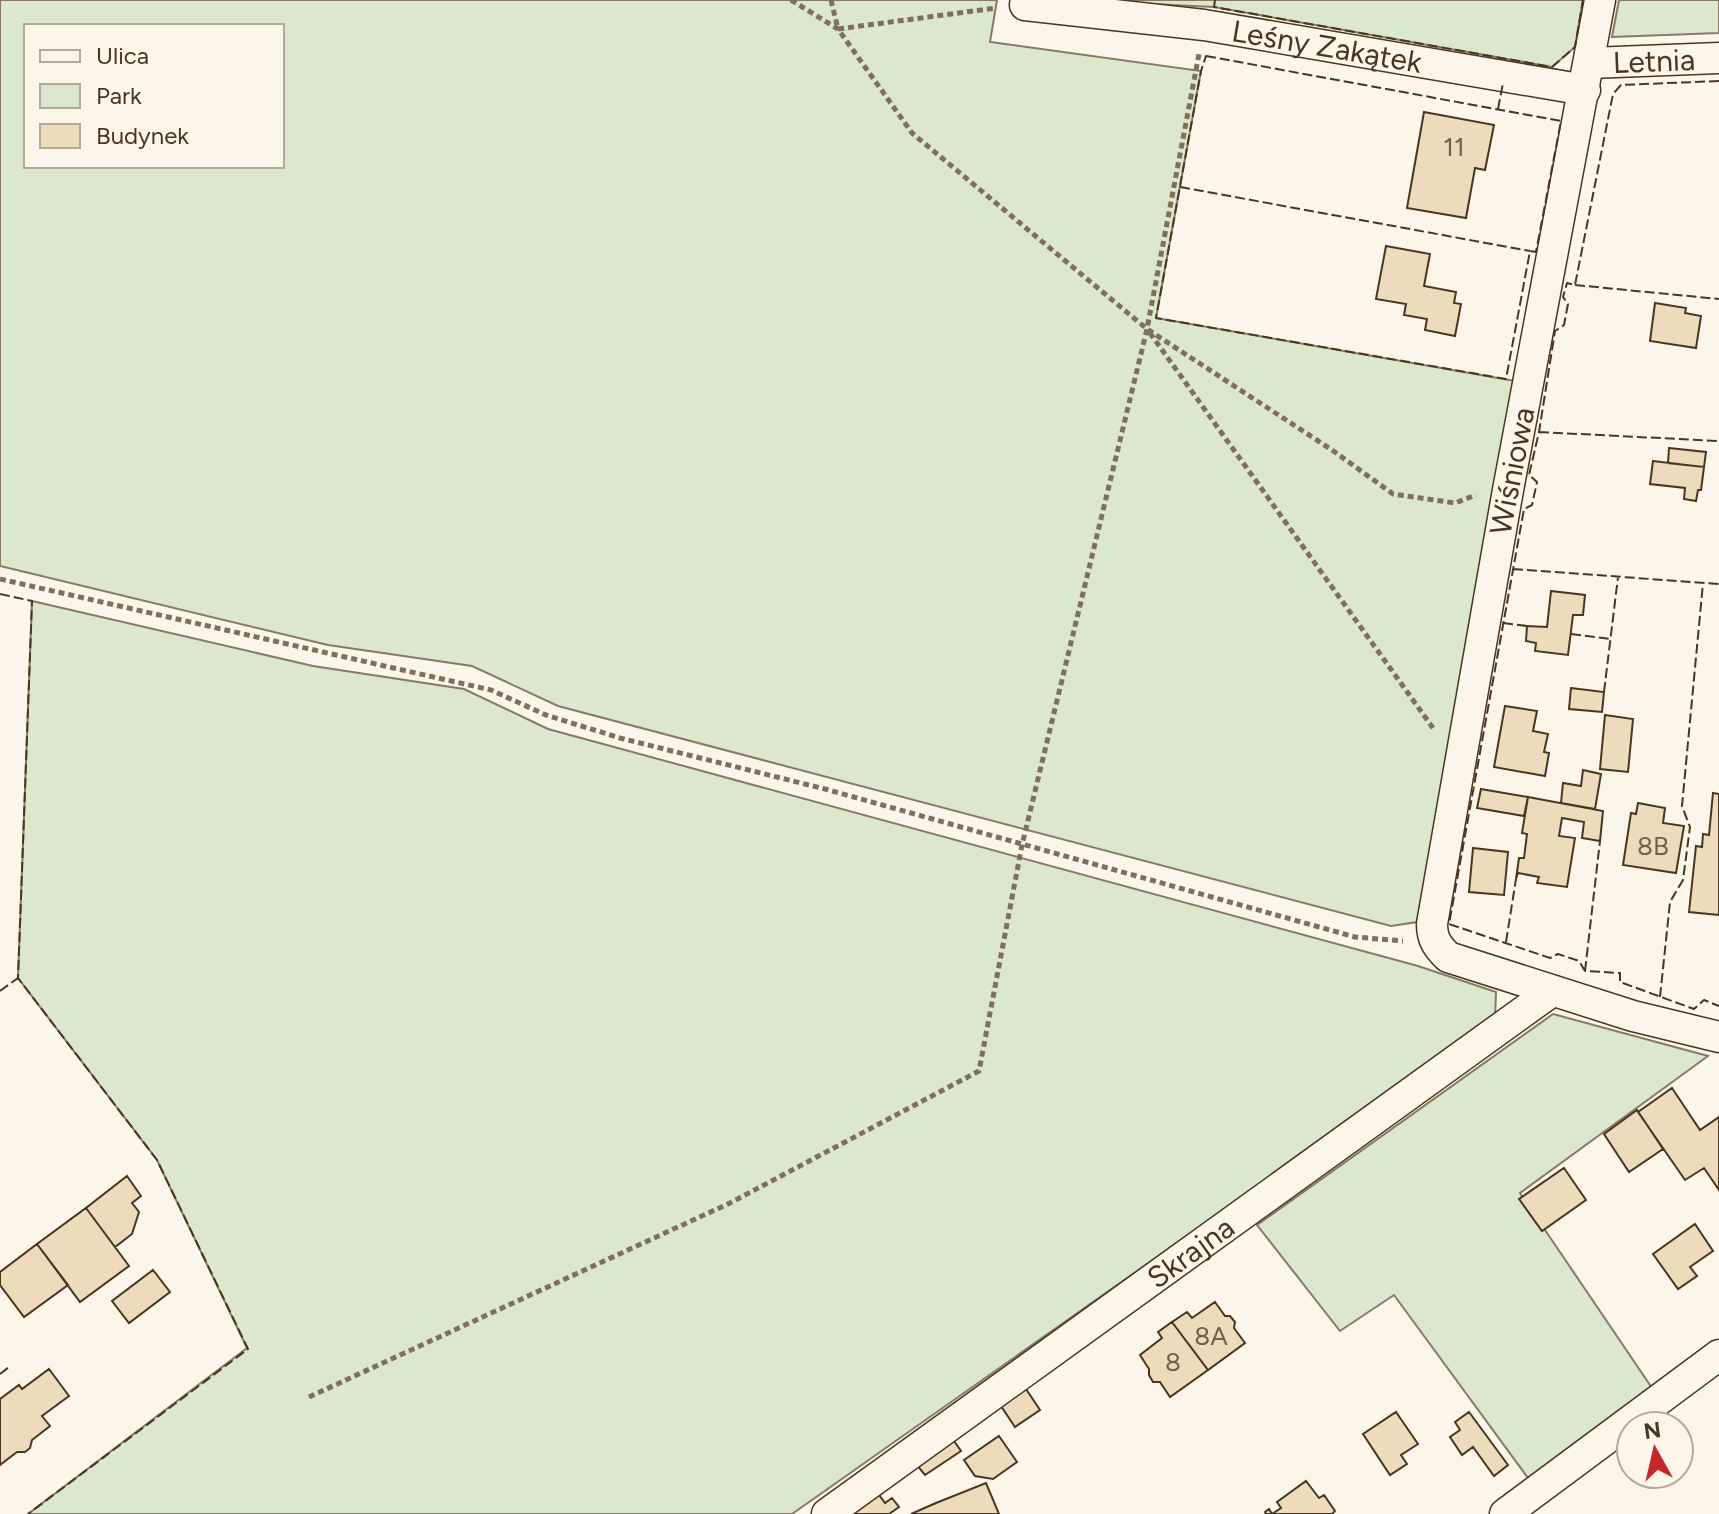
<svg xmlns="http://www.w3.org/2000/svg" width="1719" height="1514" font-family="Figtree,sans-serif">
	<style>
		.green { fill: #dce7d0; stroke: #887966; stroke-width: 2; fill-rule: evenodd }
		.building { fill: #ecdcbc; stroke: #4a3520; stroke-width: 2 }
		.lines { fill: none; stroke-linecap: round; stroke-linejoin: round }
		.street-casing { stroke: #4a3520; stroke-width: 33 }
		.path { stroke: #7f6f5c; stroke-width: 5; stroke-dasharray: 6 4; stroke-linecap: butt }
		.street { stroke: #fbf6e9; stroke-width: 30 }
		.fence { stroke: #4a3520; stroke-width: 2; stroke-dasharray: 10 4; stroke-linecap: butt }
		.labels { text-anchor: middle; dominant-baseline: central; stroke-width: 6; stroke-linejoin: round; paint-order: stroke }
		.number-label { font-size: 26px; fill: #725f47 }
		.street-label { font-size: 30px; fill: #4a3520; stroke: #fbf6e9 }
	</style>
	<rect width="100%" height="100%" fill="#fbf6e9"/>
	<path class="green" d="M0,0H997L990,42L1201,71L1156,318L1515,381L1417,922L1391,926L558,706L472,666L328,645L0,566ZM26,26H282V166H26Z
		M1069,0H1583L1575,47L1552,67L1214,7Z
		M1619,0H1719V33L1612,37Z
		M32,601L313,666L464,689L548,729L1418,966L1496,992L1495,1019L792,1514H28L247,1348L157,1160L18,978Z
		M1553,1014L1708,1056L1520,1193L1652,1388L1528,1478L1394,1295L1340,1331L1257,1225Z"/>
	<path class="building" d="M1424,112L1494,125L1485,170L1475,168L1466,218L1407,208Z
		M1386,246L1430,254L1424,286L1456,292L1454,303L1461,304L1455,336L1425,330L1427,319L1404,315L1406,304L1376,299Z
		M1655,303L1686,308L1685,313L1701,316L1696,348L1650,341Z
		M1669,448L1706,452L1704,467L1668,463Z
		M1653,461L1704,467L1701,490H1698L1696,501L1684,499L1685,488L1650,484Z
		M1551,591L1585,595L1583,615H1573L1568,655L1535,651L1536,643L1526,641L1527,626L1547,627Z
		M1571,688L1604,692L1602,712L1569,709Z
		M1505,706L1537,711L1533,731L1548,734L1544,752L1549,753L1545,776L1494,767Z
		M1605,715L1633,719L1628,772L1600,769Z
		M1583,770L1601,774L1595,809L1561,803L1563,783L1581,786Z
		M1481,789L1528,797L1524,816L1477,808Z
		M1713,793L1719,794V915L1689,912L1696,846L1702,847L1703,834L1709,835Z
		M1528,797L1603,811L1600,841L1582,838L1584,822L1562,818L1559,836L1575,838L1567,887L1537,883L1539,877L1518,873L1516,879L1519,858H1524L1527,834L1522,833Z
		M1638,803L1665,808L1663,823L1684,826L1676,873L1623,865L1631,813L1636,814Z
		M1473,848L1508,852L1504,895L1469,892Z
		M1672,1088L1700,1130L1719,1117V1190L1704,1168L1685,1180L1638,1112Z
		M1637,1110L1663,1149L1629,1172L1604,1134Z
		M1564,1168L1586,1200L1542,1231L1519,1199Z
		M127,1176L141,1196L132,1203L139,1212L132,1234L115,1247L86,1208Z
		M86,1208L129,1266L80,1302L37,1244Z
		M1695,1224L1713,1251L1690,1267L1697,1276L1678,1289L1653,1254Z
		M37,1244L68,1285L24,1317L0,1285V1272Z
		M153,1270L170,1292L129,1323L112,1301Z
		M1215,1302L1225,1316H1230L1235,1322L1234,1328L1245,1343L1208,1370L1172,1322L1187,1312L1192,1318Z
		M1172,1322L1208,1370L1170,1397L1160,1382H1153L1149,1375V1369L1140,1355L1162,1338L1158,1332Z
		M49,1369L69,1396L42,1416L50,1426L32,1440L30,1448L25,1452H17L0,1465V1399L19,1385L22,1389Z
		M1026,1389L1040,1410L1015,1427L1001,1406Z
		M1396,1412L1418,1444L1401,1455L1407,1464L1390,1475L1363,1434Z
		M1469,1412L1508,1465L1494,1476L1473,1447L1462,1455L1450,1437L1460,1430L1455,1422Z
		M999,1436L1017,1462L993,1479L975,1476L964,1460Z
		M952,1438L961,1451L925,1475L916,1464Z
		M1306,1481L1319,1498L1324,1495L1335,1511L1332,1514H1266L1265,1512L1269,1509L1272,1514L1281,1508L1277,1502Z
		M986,1483L999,1514H911L936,1503Z
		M877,1492L885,1503L892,1498L899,1507L889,1514H848Z"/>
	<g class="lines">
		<g class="street-casing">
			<g id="street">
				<path id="s1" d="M1026,0L1025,5L1204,25L1585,90"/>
				<path d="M1600,0L1508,490L1432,924C1432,939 1437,946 1448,957L1633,1016L1719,1037"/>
				<path id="s2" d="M1590,63L1719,58"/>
				<path id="s3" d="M827,1514L1552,991"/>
				<path d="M1505,1514L1719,1355"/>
			</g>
		</g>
		<path class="path" d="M791,0L838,29L912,133L1147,329L1332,450L1393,494L1455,503L1476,495
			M831,0L838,29L996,8
			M1150,333L1433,728
			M0,579L491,690L546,715L620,738L825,789L1355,937L1403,941
			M309,1397L730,1203L979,1071L1022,845L1147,329L1199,54"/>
		<use href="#street" class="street"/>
		<path class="fence" d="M1215,0L1214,7L1552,67L1575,47L1583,0
			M1206,56L1561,121L1536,252L1530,251L1506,379L1156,318L1201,71Z
			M1719,81L1621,85L1613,94L1575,285L1567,283L1563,297L1568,304L1564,325L1555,331L1539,432L1529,475L1537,482L1532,505L1524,509L1449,924L1550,958L1558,954L1579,961L1585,971L1620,973V982L1694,1009L1704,1000L1719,1006
			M1498,109L1503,83
			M1180,187L1530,251
			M1575,285L1719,299
			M1539,432L1719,441
			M1513,569L1719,584
			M0,594L32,601L18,978L157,1160L248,1349L28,1514
			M1503,623L1527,626
			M1571,634L1610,639
			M1604,692L1618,577
			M1506,942L1516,879
			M1585,971L1600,841
			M0,991L18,978
			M1660,997L1670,902L1683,880L1690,827L1682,806L1703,583
			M0,1374L9,1367"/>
	</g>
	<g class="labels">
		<g class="number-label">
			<text x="1454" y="147">11</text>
			<text x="1653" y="846">8B</text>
			<text x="1211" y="1336">8A</text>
			<text x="1173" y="1362">8</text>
		</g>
		<g class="street-label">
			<text stroke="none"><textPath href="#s1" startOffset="310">Leśny Zakątek</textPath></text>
			<text stroke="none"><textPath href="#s2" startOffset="64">Letnia</textPath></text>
			<text transform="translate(1512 471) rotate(-79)">Wiśniowa</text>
			<text stroke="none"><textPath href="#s3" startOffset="448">Skrajna</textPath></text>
		</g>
	</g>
	<rect x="24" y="24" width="260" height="144" fill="#fbf6e9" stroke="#b4a999" stroke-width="2"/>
	<rect x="40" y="50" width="40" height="12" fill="#fbf6e9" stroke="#b4a999" stroke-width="2"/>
	<text x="96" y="64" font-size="24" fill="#4a3520">Ulica</text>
	<rect x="40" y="84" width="40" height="24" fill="#dce7d0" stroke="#b4a999" stroke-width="2"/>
	<text x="96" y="104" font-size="24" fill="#4a3520">Park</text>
	<rect x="40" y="124" width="40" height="24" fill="#ecdcbc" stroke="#b4a999" stroke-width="2"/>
	<text x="96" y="144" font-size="24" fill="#4a3520">Budynek</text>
	<g transform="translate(1655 1450) rotate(352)"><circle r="38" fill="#fbf6e9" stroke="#b4a999" stroke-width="2"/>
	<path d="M0-6L14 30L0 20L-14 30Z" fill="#c62828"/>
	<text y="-12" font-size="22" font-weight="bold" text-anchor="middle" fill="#4a3520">N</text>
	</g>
</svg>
